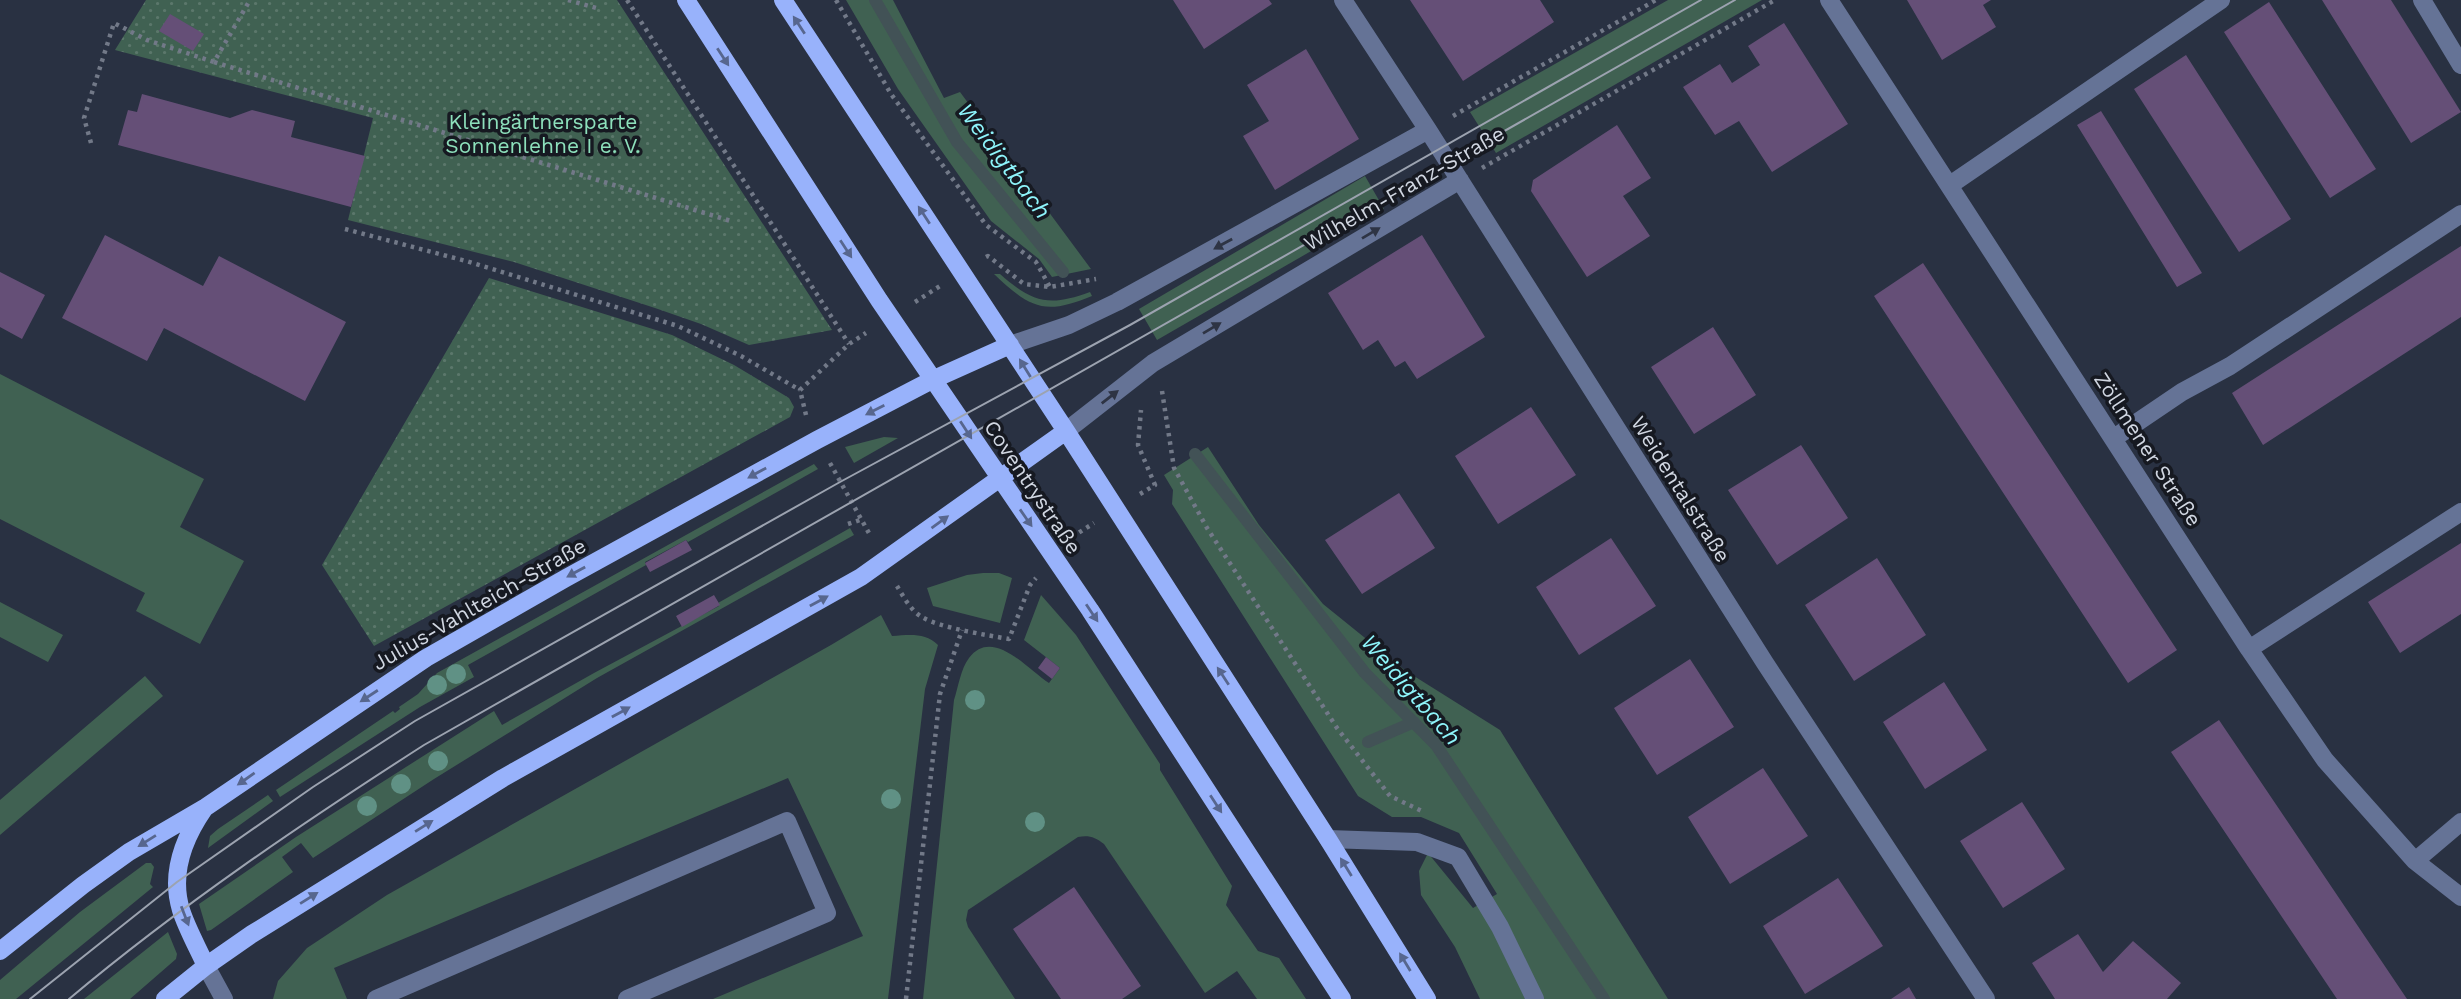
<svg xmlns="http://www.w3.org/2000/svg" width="2461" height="999" font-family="'Work Sans',sans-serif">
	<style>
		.grass { fill: #406152 }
		.garden { fill: url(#garden-dots) }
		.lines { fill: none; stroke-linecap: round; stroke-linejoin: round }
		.stream { stroke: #425256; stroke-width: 12 }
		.building { fill: #654f77 }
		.path { stroke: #727988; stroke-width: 4.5; stroke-dasharray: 3.5 5; stroke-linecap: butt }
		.minor { stroke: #657396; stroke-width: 18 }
		.major { stroke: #98b2fb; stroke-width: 18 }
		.tram { stroke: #9ca3b0; stroke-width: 2 }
		.tree { fill: #609185 }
		.oneway { fill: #57668e }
		.oneway2 { fill: #2e3444 }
		.labels { text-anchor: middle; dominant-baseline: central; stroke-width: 7; stroke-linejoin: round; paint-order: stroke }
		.park-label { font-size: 21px; fill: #8de0bc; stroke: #161921 }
		.street-label { font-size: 21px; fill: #d1d7e2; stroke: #161921 }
		.water-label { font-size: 23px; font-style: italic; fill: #8ef5fb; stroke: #161921 }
	</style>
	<defs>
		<pattern id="garden-dots" width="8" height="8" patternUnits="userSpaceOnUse" patternTransform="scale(1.75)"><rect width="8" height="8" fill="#406152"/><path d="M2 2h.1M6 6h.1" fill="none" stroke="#5b776b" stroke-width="1.8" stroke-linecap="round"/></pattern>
	</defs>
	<rect width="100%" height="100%" fill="#293142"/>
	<path class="grass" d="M846,0H893L944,98L960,92L1091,269L1052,277L1039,259L991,221L898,89Z
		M1668,0H1762L1496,153L1470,112Z
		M1365,176L1384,209L1157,340L1139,309Z
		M994,274H1000C1033,303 1049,307 1090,292L1092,296C1044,316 1030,308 994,274Z
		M0,374L204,479L180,527L244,561L200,644L136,611L145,593L0,519Z
		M884,437L898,438L854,463L845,447Z
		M1208,447L1259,525L1323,604L1406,671L1500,730L1668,999H1480L1455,947L1421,895L1419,871L1428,853L1473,908L1497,894L1459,833L1421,817H1392L1358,796L1172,504L1173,490L1164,475Z
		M814,464L818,469L688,542L686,540L645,562L646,565L468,665L474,677L420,707L280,797L276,790L393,711L395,713L400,709L399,707L418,694L437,673Z
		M850,528L854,535L597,678L434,779L313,858L301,843L282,857L293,872L211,930L207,931L199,904L296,837L494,711L502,725L594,673L719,606L718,603Z
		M983,573H999L1012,578L1000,623L933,606L927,588L967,575Z
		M1041,595L1076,635L1160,764V770L1232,886L1226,905L1258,951L1279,958L1306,999H1257L1237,971L1205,993L1104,844C1095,837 1089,835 1078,837L968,910L966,920L968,927L1015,999H923L954,700C958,688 961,668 969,658C993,626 1029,671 1049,683L1060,668L1024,640Z
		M0,602L63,635L48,662L0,637Z
		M881,615L892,636C909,635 925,632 938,645L925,689L888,999H713L863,936L788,778L334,968L347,999H273L278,981L307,948L387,895L831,645Z
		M145,676L163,696L0,835V800Z
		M268,795L273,801L208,848L210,836L218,829Z
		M146,863H151L154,867L150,884L153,887L16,999H0V980L80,912Z
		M168,932L177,954L176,959L130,999H84Z"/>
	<path class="garden" d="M146,0H617L832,330L749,345L701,324L655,308L514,262L348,220L373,118L115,50Z
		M489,278L672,335L734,365L789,398L794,407L790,417L374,646L322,565Z"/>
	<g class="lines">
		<path class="stream" d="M875,0L957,142L1063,272
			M1195,454L1365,673L1436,745L1604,999
			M1368,742L1414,722"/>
	</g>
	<path class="building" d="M1173,0H1269L1272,4L1204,49Z
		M1410,0H1540L1554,22L1463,81Z
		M1907,0H1991L1983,5L1996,27L1942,60Z
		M2322,0H2391L2461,112L2411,143Z
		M2269,2L2376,169L2330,198L2224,32Z
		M170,14L204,34L193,51L159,31Z
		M1784,23L1848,124L1772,172L1739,121L1715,135L1683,87L1720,64L1732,83L1760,65L1748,46Z
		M1306,49L1359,139L1275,190L1243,136L1269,121L1247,85Z
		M2186,55L2291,219L2239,252L2134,89Z
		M142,94L230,118L252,110L295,121L291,137L365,156L351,207L118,145L128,110L137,112Z
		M2101,111L2202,273L2177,287L2077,125Z
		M1617,125L1651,178L1623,196L1650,236L1587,277L1531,191L1533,180Z
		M105,235L203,286L219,256L346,322L305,401L164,328L147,361L62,318Z
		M1422,235L1485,337L1417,379L1405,361L1395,367L1378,340L1363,350L1328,293Z
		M2461,246V317L2263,445L2232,393Z
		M1923,263L2177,650L2128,683L1874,296Z
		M0,272L45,295L22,339L0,327Z
		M1713,327L1756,395L1694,434L1651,367Z
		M1531,407L1576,475L1498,524L1455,456Z
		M1801,445L1848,518L1777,565L1728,490Z
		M1399,493L1435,548L1362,594L1325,540Z
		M1611,538L1656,606L1579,655L1536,587Z
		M686,540L692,550L650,572L645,563Z
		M2461,543V614L2400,653L2368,602Z
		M1877,558L1926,635L1854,681L1805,605Z
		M714,595L720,605L682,627L676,616Z
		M1046,657L1060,668L1052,679L1038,668Z
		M1690,659L1734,727L1657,775L1614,708Z
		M1944,682L1987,750L1925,789L1883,722Z
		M2219,720L2244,757L2407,999H2337L2171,752Z
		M1763,768L1808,836L1730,884L1688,817Z
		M2022,802L2065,869L2003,908L1960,841Z
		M1838,878L1883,946L1805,994L1763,926Z
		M1074,887L1141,986L1122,999H1061L1013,929Z
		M2078,934L2103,972L2133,941L2181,983L2167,999H2055L2032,963Z
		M1909,987L1916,999H1891Z"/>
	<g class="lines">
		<path class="path" d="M568,0L600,9
			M627,0L849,344
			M836,0L891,94L986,225L1036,262L1050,287
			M214,62L734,222
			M1453,116L1656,0
			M91,143L84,118L114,23L147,40L214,62L250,0
			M1482,168L1775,0
			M345,229L466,261L678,326L741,356L800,390
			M986,257L988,256L1024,284L1050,287L1096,279
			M915,302L940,286
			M1162,391L1174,468L1207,528L1337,728L1390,796L1424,812
			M806,415L800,390L849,344L866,333
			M830,463L870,535
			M1140,494L1155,485L1138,445L1141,410
			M848,524L860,520
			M1072,537L1094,523
			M897,586C903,596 911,611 922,617C940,628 987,635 1009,639L1030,585L1036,578
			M906,999L940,694L962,630"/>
		<path class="minor" d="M1343,0L1428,130L1765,663L1986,999
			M1829,0L2249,649L2325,760L2415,861L2461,897
			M2422,0L2461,65
			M1950,185L2221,0
			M1010,345L1069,325L1117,302L1428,130
			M1066,431L1153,363L1460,180
			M2114,438L2182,392L2230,366L2461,214
			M2249,649L2461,512
			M1328,839L1417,842L1458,857L1500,927L1535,999
			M2415,861L2461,822
			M206,966L224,999
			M376,999L787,821L827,913L627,999"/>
		<path class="major" d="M686,0L879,300L1090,610L1342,999
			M783,0L1066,431L1328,839L1427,999
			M204,809C184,838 170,874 181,910C187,929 198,948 206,966
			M0,951L83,885L129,852L206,807L426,658L566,578L817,440L932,380L1010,345
			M165,999L206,966L252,934L503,778L861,577L1066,431"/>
		<path class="tram" d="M30,999L177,882L313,787L415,721L840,482L1130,325L1701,0
			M69,999C181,905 301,824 424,745L1735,0"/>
	</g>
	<g class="tree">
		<circle cx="456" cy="674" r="10"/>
		<circle cx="437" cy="685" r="10"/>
		<circle cx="975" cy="700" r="10"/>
		<circle cx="438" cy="761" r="10"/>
		<circle cx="401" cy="784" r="10"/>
		<circle cx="891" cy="799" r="10"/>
		<circle cx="367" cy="806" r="10"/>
		<circle cx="1035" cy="822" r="10"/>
	</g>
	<defs><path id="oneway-solid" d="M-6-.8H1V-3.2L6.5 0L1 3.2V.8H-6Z" transform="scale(1.75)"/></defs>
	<g class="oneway">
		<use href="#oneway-solid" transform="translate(799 25) rotate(-123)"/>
		<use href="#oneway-solid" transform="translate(723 57) rotate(57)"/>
		<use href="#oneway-solid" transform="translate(924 215) rotate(-123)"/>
		<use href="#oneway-solid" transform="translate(846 249) rotate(57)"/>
		<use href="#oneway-solid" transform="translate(1025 368) rotate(-122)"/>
		<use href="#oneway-solid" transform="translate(875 410) rotate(153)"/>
		<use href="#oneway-solid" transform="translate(966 430) rotate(57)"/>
		<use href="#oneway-solid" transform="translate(757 473) rotate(151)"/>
		<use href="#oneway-solid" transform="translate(1026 518) rotate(55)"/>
		<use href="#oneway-solid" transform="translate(940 522) rotate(-36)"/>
		<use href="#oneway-solid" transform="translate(576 572) rotate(151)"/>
		<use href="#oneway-solid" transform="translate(819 601) rotate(-29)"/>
		<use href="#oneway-solid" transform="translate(1092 613) rotate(56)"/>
		<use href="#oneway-solid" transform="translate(1223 676) rotate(-123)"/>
		<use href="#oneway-solid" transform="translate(369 696) rotate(147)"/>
		<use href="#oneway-solid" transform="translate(621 712) rotate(-29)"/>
		<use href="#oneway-solid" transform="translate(246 779) rotate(145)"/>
		<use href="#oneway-solid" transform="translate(1216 804) rotate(57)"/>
		<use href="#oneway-solid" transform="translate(424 826) rotate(-32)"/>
		<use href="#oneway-solid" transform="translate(147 841) rotate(148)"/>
		<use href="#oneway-solid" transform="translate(1346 867) rotate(-122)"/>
		<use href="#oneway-solid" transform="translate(309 898) rotate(-32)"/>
		<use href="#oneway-solid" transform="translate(185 916) rotate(69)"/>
		<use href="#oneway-solid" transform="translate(1405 962) rotate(-121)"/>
	</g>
	<g class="oneway2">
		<use href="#oneway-solid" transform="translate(1371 233) rotate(-31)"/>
		<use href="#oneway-solid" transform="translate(1223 244) rotate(151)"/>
		<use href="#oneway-solid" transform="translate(1212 328) rotate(-31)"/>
		<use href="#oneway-solid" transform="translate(1110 397) rotate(-38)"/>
	</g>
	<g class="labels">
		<g class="park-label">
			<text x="543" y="121">Kleingärtnersparte<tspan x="543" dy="24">Sonnenlehne I e. V.</tspan></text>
		</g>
		<g class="street-label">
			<text transform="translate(1404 188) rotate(-30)">Wilhelm-Franz-Straße</text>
			<text transform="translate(2148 449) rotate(57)">Zöllmener Straße</text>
			<text transform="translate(1033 487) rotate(56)">Coventrystraße</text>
			<text transform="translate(1681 489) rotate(58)">Weidentalstraße</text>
			<text transform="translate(479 604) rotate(-30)">Julius-Vahlteich-Straße</text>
		</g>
		<g class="water-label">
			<text transform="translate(1004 161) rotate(53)">Weidigtbach</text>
			<text transform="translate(1411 690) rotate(49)">Weidigtbach</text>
		</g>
	</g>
</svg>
